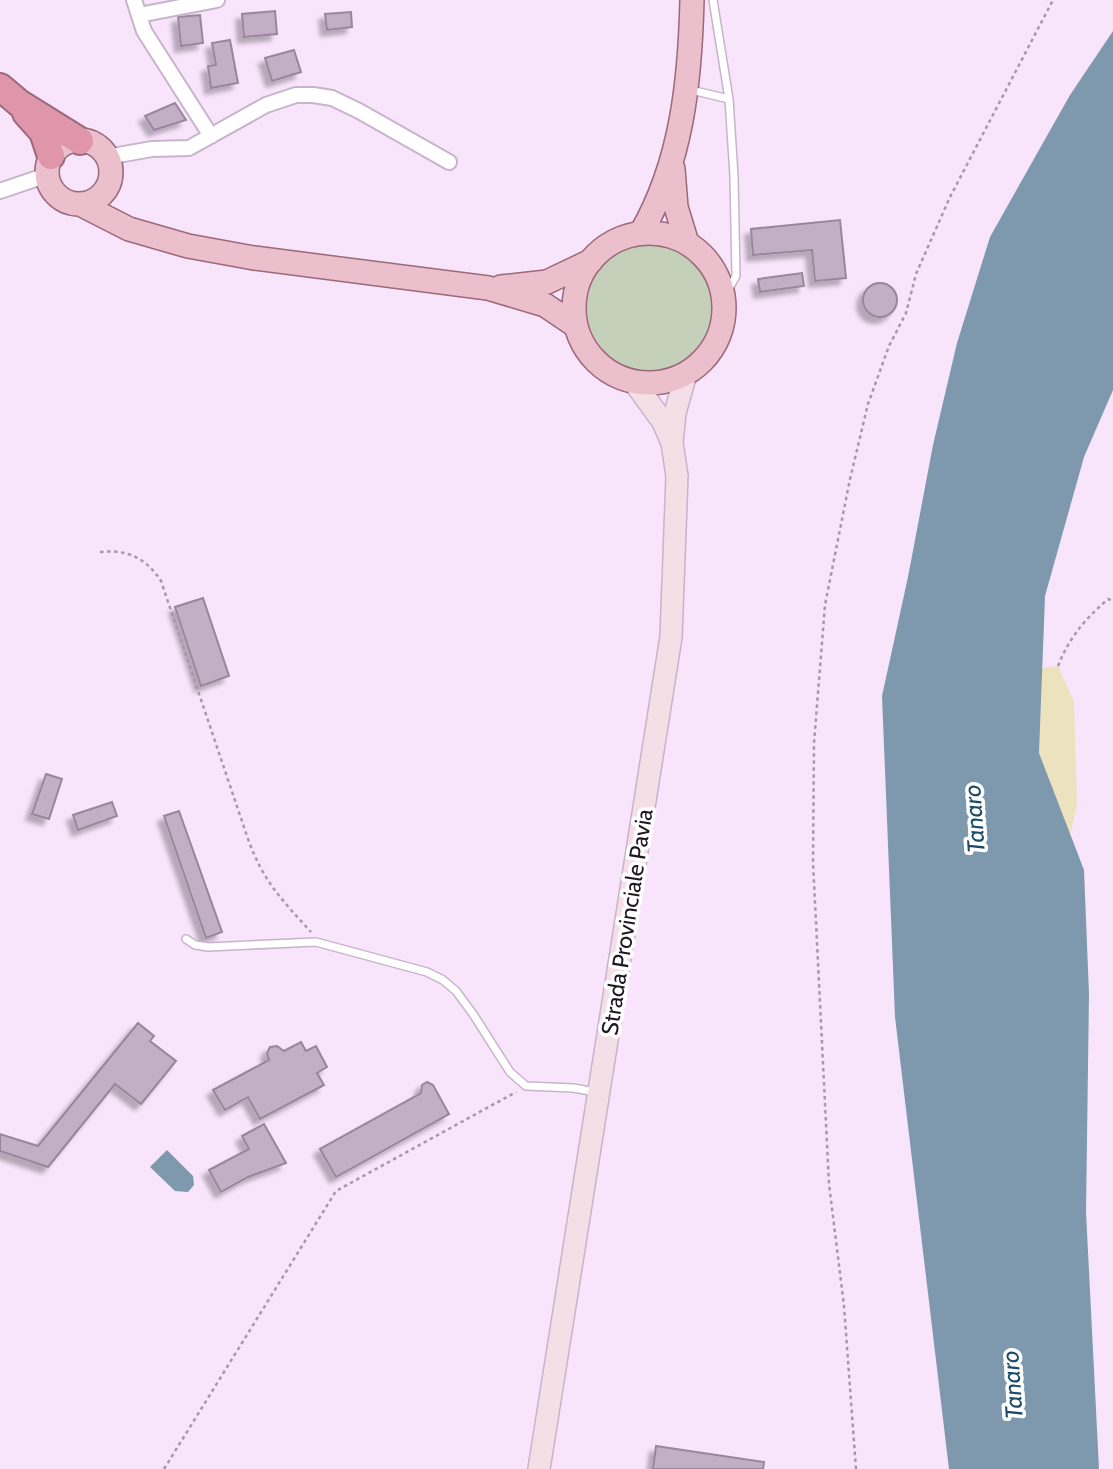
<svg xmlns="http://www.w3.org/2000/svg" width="1113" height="1469" font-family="Cabin,sans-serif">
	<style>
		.green { fill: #c4d0ba }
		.sand { fill: #ece2bd }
		.water { fill: #7e99ad }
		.building { fill: #c2afc5; stroke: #98869b; stroke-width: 2; filter: url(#shadow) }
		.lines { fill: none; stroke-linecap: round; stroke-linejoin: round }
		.lane-casing { stroke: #c7b4cb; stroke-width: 10 }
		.street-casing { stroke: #c7b4cb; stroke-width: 18 }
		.secondary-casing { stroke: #c7b4cb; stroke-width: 24 }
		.primary-casing { stroke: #9b6979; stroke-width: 26 }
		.highway-casing { stroke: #9b6979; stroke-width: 30 }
		.path { stroke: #a798a9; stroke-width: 2.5; stroke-dasharray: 3.5 3.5; stroke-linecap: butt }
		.lane { stroke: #fff; stroke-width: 7 }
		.street { stroke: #fff; stroke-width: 14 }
		.secondary { stroke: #f5dfe6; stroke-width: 21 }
		.primary { stroke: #ecbfcc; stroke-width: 23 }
		.highway { stroke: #df95aa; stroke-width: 26 }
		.labels { text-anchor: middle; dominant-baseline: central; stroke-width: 7; stroke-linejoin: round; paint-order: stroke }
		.street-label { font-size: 23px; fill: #1e171f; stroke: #fff }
		.water-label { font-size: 24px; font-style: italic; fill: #1b4a69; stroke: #fff }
	</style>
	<defs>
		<filter id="shadow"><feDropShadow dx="-6" dy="6" stdDeviation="2" flood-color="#0004"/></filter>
	</defs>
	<rect width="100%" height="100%" fill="#f8e4fb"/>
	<path class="green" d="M587 308a64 64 0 1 1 128 0a64 64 0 1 1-128 0Z"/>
	<path class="sand" d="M1058,666L1074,702L1077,805L1070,835L1039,753L1042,668Z"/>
	<path class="water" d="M1113,31V390L1084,457L1045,596L1039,753L1084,870L1089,994L1086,1212L1099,1469H949L895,1017L882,696L908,577L933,445L957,343L990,237L1070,95Z
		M167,1150L193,1176L194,1185L188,1192L175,1191L150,1167Z"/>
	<path class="building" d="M275,11L277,34L244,37L242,14Z
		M351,12L352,27L327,30L325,14Z
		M200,15L203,43L181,46L178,17Z
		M230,40L238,83L211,88L208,66L216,65L212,43Z
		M294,50L301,72L272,81L265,58Z
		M175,103L186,120L154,130L145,116Z
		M840,220L846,278L815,281L812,250L753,255L751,229Z
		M802,273L804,286L760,292L758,279Z
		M863 300a17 17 0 1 1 34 0a17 17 0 1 1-34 0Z
		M203,598L229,676L201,686L175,607Z
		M46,774L62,779L49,819L32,814Z
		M112,802L117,816L78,830L73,815Z
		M179,811L222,932L206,938L164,816Z
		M138,1023L154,1036L150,1041L176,1061L141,1104L115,1084L48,1167L0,1151V1134L38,1146Z
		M301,1042L306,1051L316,1046L327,1067L317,1073L324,1085L260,1119L248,1097L225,1110L213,1090L269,1060L267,1053L270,1047L277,1046L284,1051Z
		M427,1082L433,1085L449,1114L336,1177L320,1149L421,1093L422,1085Z
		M264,1124L286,1163L248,1177L221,1192L209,1170L249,1149L242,1136Z
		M656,1446L764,1462L763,1469H653Z"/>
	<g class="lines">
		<g class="lane-casing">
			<path id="lane" d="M713,0L729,99L734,176L736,276L724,297
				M691,90L729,99
				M186,939L195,945L208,947L316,942L427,972L443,980L456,991L473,1014L510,1072L526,1086L573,1088L596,1092"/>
		</g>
		<g class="street-casing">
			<path id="street" d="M134,0L144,31L211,136
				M139,15L217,0
				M107,157L152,149L189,148L266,105L296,95H313L332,98L359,111L449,162
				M0,191L47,175"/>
		</g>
		<g class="secondary-casing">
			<path id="secondary" d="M634,382L663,422L672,443
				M539,1469L671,637L677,476L672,443L675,413L686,374"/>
		</g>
		<g class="primary-casing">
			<path id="primary" d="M47 172a32 32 0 1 1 64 0a32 32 0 1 1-64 0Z
				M673,169L676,207L687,243
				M80,204L129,229L188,246L254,258L488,288L545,305L576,326
				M641,233C682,162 690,81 692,0
				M574 308a75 75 0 1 1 150 0a75 75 0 1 1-150 0Z
				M501,287L547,282L591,261"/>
		</g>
		<g class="highway-casing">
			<path id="highway" d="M0,87L19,103L80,141
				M26,113L43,132L51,156"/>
		</g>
		<path class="path" d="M100,552C127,549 146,558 161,581L248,839C263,881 282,900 311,932
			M1058,666C1069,638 1085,619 1108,599L1113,601
			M164,1469L336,1191L516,1092
			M856,1469L844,1306L829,1184L813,862L814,743L825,605L850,479L868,404L889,346L906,313L916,274L950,197L1053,0"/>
		<use href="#lane" class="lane"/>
		<use href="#street" class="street"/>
		<use href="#secondary" class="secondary"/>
		<use href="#primary" class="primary"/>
		<use href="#highway" class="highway"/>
	</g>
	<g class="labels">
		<g class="street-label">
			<text transform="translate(627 922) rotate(-81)">Strada Provinciale Pavia</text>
		</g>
		<g class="water-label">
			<text transform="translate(974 819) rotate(-94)">Tanaro</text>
			<text transform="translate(1012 1385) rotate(-94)">Tanaro</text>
		</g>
	</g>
</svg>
